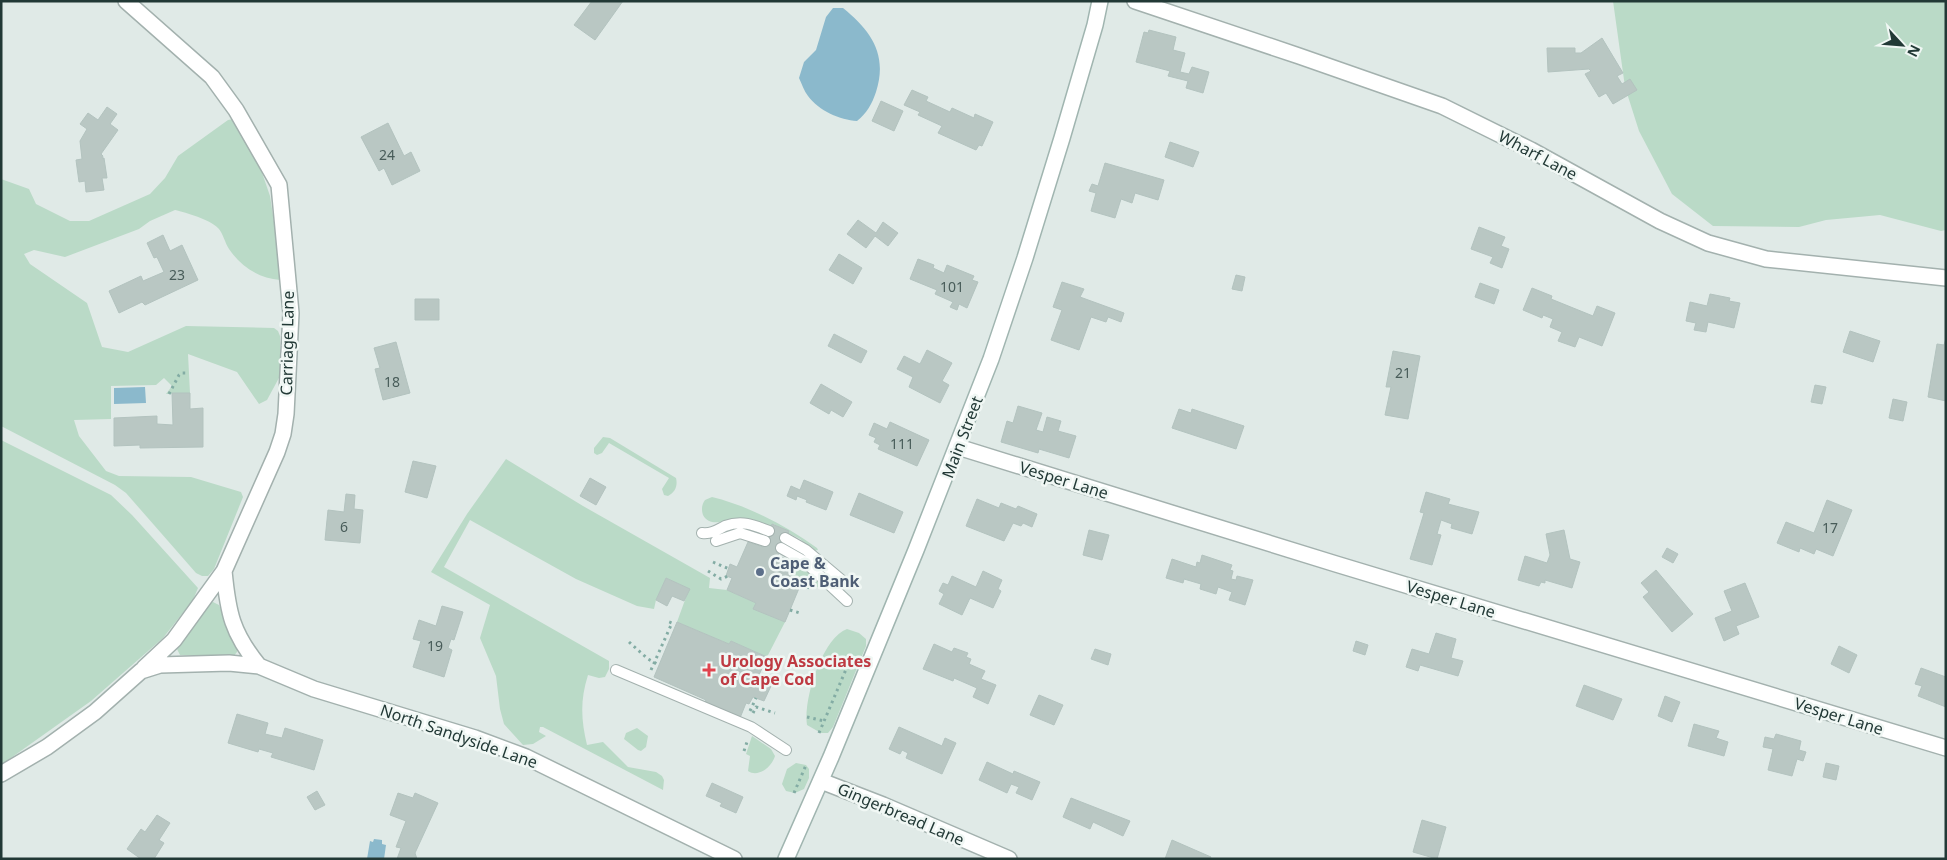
<svg xmlns="http://www.w3.org/2000/svg" width="1947" height="860" font-family="'Noto Sans',sans-serif">
	<style>
		.green { fill: #badac7 }
		.water { fill: #8bb9cc }
		.building { fill: #b9c7c3; stroke: #b3c3bf }
		.lines { fill: none; stroke-linecap: round; stroke-linejoin: round }
		.service-casing { stroke: #a3b1ae; stroke-width: 12 }
		.minor-casing { stroke: #a3b1ae; stroke-width: 18 }
		.secondary-casing { stroke: #a0b5b0; stroke-width: 18 }
		.path { stroke: #83aca4; stroke-width: 3; stroke-dasharray: 2.5 4; stroke-linecap: butt }
		.service { stroke: #fff; stroke-width: 10 }
		.minor { stroke: #fff; stroke-width: 15 }
		.secondary { stroke: #fff; stroke-width: 15 }
		.service-dot { fill: #5c6f8a; stroke: #f0f7f4; stroke-width: 2 }
		.health-dot { fill: #e0444e; stroke: #f0f7f4; stroke-width: 2 }
		.labels { text-anchor: middle; dominant-baseline: central; stroke-width: 5; stroke-linejoin: round; paint-order: stroke }
		.number-label { font-size: 14px; fill: #485c59 }
		.street-label { font-size: 16px; fill: #223936; stroke: #f0f7f4 }
		.service-label { font-size: 16px; font-weight: bold; fill: #4e5e75; stroke: #f0f7f4; text-anchor: start }
		.health-label { font-size: 16px; font-weight: bold; fill: #be3a42; stroke: #f0f7f4; text-anchor: start }
	</style>
	<rect width="100%" height="100%" fill="#e0eae7"/>
	<path class="green" d="M1613,1H1946V230L1941,231L1880,215L1826,220L1799,227L1713,226L1672,194L1639,131L1625,87Z
		M233,119L258,161L270,196L282,273L280,280C259,278 241,267 229,249C225,243 223,233 218,228C209,219 187,213 175,210L150,221L139,229L65,257L34,250L24,254L30,264L87,303L102,347L128,352L186,326L274,328L278,331L280,336V376L267,400L259,404L237,372L188,354L190,393L166,394L172,386L164,378L156,385L111,386V419L74,420L79,436L106,471L119,476L191,477L241,492L243,497L214,569L208,576H202L196,573L126,493L115,485L1,426V179L29,189L36,204L70,221H89L150,194L165,178L178,156L228,120Z
		M603,437L610,438L676,478C678,486 675,492 668,496L664,495L662,489L669,478L609,443L602,453L597,455L594,453V448Z
		M1,440L111,495L132,515L198,588L193,600L163,638L91,701L1,765Z
		M506,459L583,506L710,578L709,588L727,590L756,603L754,609L785,622L767,657L731,641L729,644L677,622L689,589L666,578L656,600L654,609L637,606L576,579L470,520L444,567L609,661V669L605,677L599,678L588,675C580,700 581,720 587,745L603,742L628,767L656,772L662,776L664,780L663,790L543,727H540L539,732L546,736L533,744L523,745L504,724L500,709L496,676L480,638L490,605L431,572L467,514Z
		M712,497C749,506 786,526 817,548L818,550L814,551L800,539L788,533V531L773,524L771,526C762,523 754,519 744,518C732,517 711,530 703,515C701,509 702,504 705,500Z
		M796,564L807,569L822,584V589L791,576Z
		M213,602L219,605L237,649V652L233,657L180,655L177,649L209,603Z
		M847,629L859,633L866,639V646L833,727L828,733H821L807,725C803,700 822,638 847,629Z
		M637,728L648,736L646,747L641,751L638,750L624,739L626,733Z
		M752,736L771,749L775,756C772,767 758,778 748,771L750,756L746,754Z
		M796,763L806,765L809,769V778L804,789L795,793L786,791L782,784L787,769Z"/>
	<path class="water" d="M833,8H843C871,31 888,54 876,92C872,104 867,113 857,121C840,120 819,111 808,96C804,91 802,84 799,78L804,62L816,50L826,17Z
		M145,387L146,403L114,404V388Z
		M374,839L382,840V844L386,845L384,859H367L370,841L373,842Z"/>
	<path class="building" d="M592,1H623L595,40L574,25Z
		M1149,30L1176,37L1173,50L1185,53L1180,72L1189,74L1192,67L1209,72L1203,93L1186,88L1188,81L1168,76L1170,71L1136,62L1144,32L1148,33Z
		M1602,38L1623,73L1617,76L1622,84L1630,79L1637,90L1613,104L1606,93L1599,97L1585,74L1591,71L1589,69L1548,72L1547,48H1575V53H1581Z
		M912,90L928,97L926,101L950,112L952,108L974,118L975,114L993,122L982,146L979,145L976,150L938,133L942,126L918,115L920,112L904,105Z
		M881,101L903,111L894,131L872,121Z
		M107,107L117,114L110,124L118,130L101,154L103,156L102,158H104L107,178H102L104,190L86,192L85,181L79,182L76,160L82,159L80,141L87,129L80,124L88,113L98,120Z
		M388,123L404,156L411,152L420,171L392,185L384,168L379,171L361,137Z
		M1170,142L1199,152L1193,167L1165,157Z
		M1105,163L1164,180L1158,200L1135,193L1132,203L1121,199L1115,218L1091,211L1096,193L1089,191L1092,184L1098,186Z
		M858,220L876,233L883,222L898,233L888,246L875,236L866,248L847,234Z
		M1479,227L1505,237L1501,246L1509,249L1502,268L1490,263L1493,257L1471,249Z
		M163,235L170,251L182,245L198,280L145,305L142,302L119,313L109,291L141,276L143,281L164,272L157,257L154,258L147,243Z
		M839,254L862,268L853,284L829,270Z
		M918,259L934,265L933,268L944,273L947,265L974,276L972,280L978,282L967,308L959,304L957,310L950,307L953,302L935,294L937,290L910,279Z
		M1236,275L1245,277L1242,291L1232,289Z
		M1062,282L1084,289L1080,297L1124,313L1121,322L1108,317L1106,322L1091,317L1079,350L1051,340L1062,310L1053,307Z
		M1480,283L1499,290L1494,304L1475,297Z
		M1532,288L1552,296L1551,299L1593,316L1597,306L1615,313L1602,346L1579,337L1575,347L1558,341L1562,332L1550,327L1553,319L1543,315L1542,318L1523,310Z
		M1710,294L1730,298L1729,301L1740,303L1734,328L1708,322L1706,332L1694,330L1696,323L1686,321L1690,302L1707,306Z
		M415,299H439V320H415Z
		M1850,331L1880,341L1873,362L1843,352Z
		M834,334L867,351L861,363L828,346Z
		M1946,338V401L1928,397L1937,344L1944,345Z
		M396,342L410,393L383,400L375,369L380,368L374,348Z
		M927,350L952,363L942,381L949,385L940,403L909,387L913,377L897,369L904,356L920,364Z
		M1393,351L1420,356L1408,419L1385,415L1391,387H1386Z
		M821,384L852,402L843,417L831,410L829,414L810,403Z
		M1815,385L1826,387L1822,404L1811,402Z
		M172,393H190V409L203,408V447L140,448V445L114,446V418L157,416V424L173,425Z
		M1893,399L1907,402L1903,421L1889,418Z
		M1018,406L1042,413L1036,430L1043,432L1047,417L1061,421L1058,431L1076,436L1069,458L1039,449L1038,453L1001,442L1007,421L1013,423Z
		M1179,409L1191,413L1192,409L1244,426L1236,449L1172,428Z
		M890,422L929,440L917,466L878,449L880,445L874,442L876,438L869,435L874,423L887,429Z
		M413,461L436,466L427,498L405,492Z
		M590,478L606,487L596,505L580,496Z
		M804,480L833,492L826,510L806,502L807,500L797,496L796,500L787,496L791,486L800,490Z
		M1426,492L1450,499L1448,504L1479,512L1472,534L1451,528L1452,524L1441,520L1437,534L1441,535L1432,565L1410,559L1424,513L1420,512Z
		M859,493L903,512L894,533L850,515Z
		M346,494L355,495L354,509L363,510L360,543L325,540L328,510L344,512Z
		M977,499L999,508L1001,503L1016,509L1018,506L1037,514L1032,527L1023,523L1021,526L1013,523L1004,541L966,526Z
		M1827,500L1852,510L1833,556L1816,549L1814,554L1800,548L1799,552L1777,543L1786,522L1814,533Z
		M772,524L789,531L778,555L796,564L791,576L802,581L785,622L753,609L756,603L727,590L732,578L726,576L730,564L737,567L748,542L763,547Z
		M1089,530L1109,535L1102,560L1083,555Z
		M1564,530L1570,559L1580,562L1572,588L1545,580V583L1541,582L1539,586L1518,580L1525,556L1547,563L1550,555L1546,534Z
		M1667,548L1678,554L1673,563L1662,557Z
		M1202,555L1232,565L1230,570L1233,571L1231,579L1236,580L1237,576L1253,580L1245,605L1229,600L1232,592L1218,587L1216,594L1200,589L1201,584L1184,579L1183,583L1166,578L1172,559L1196,567L1197,562L1200,563Z
		M1656,570L1693,614L1672,632L1643,597L1649,592L1641,583Z
		M983,571L1002,580L998,589L1001,591L993,608L970,598L962,615L939,604L944,594L939,591L943,583L948,585L952,576L976,587Z
		M666,578L690,589L684,601L672,596L667,606L656,600Z
		M1745,583L1759,617L1736,626L1739,634L1724,641L1715,618L1732,611L1724,591Z
		M442,606L463,612L454,640L451,639L448,648L452,650L444,677L413,667L421,641L413,639L419,620L436,626Z
		M677,622L729,644L731,641L767,657L759,675L762,676L760,681L771,686L764,701L753,697L749,704L746,703L740,718L727,716L728,712L705,702L706,700L654,677Z
		M1436,633L1456,639L1451,658L1463,661L1458,676L1420,665L1418,671L1406,667L1412,649L1429,654Z
		M1356,641L1368,645L1365,655L1353,651Z
		M934,644L952,652L954,648L968,653L966,657L971,659L969,664L985,671L981,679L996,685L988,704L973,697L977,688L954,678L953,681L923,669Z
		M1839,646L1857,655L1849,673L1831,664Z
		M1095,649L1111,654L1108,665L1091,659Z
		M1921,668L1946,677V707L1918,696L1922,686L1915,684Z
		M1584,685L1622,699L1613,720L1576,706Z
		M1039,695L1063,705L1054,725L1030,715Z
		M1665,696L1680,702L1672,722L1658,716Z
		M237,714L268,723L265,734L282,738L285,728L323,740L314,770L271,757L273,753L259,749L258,752L228,743Z
		M1694,724L1719,731L1716,738L1728,742L1724,756L1688,746Z
		M899,727L942,746L945,738L956,743L942,774L906,758L908,753L902,750L900,754L889,749Z
		M1776,734L1801,741L1799,750L1806,752L1803,761L1797,759L1792,776L1768,770L1773,749L1763,747L1765,737L1774,739Z
		M987,762L1013,774L1014,771L1040,782L1032,800L1016,793L1019,787L1011,784L1007,793L979,780Z
		M1826,763L1839,766L1836,780L1823,777Z
		M712,783L743,797L736,813L720,806L722,803L706,796Z
		M317,791L325,805L315,810L307,797Z
		M398,793L413,798L415,793L438,803L415,853L417,859H397L401,848L396,847L406,821L390,815Z
		M1071,798L1130,821L1123,836L1093,822L1090,829L1063,817Z
		M157,815L170,823L159,840L164,843L154,859H141L127,849L141,829L145,832Z
		M1422,820L1446,827L1437,859L1413,852Z
		M1172,840L1211,857L1210,859H1165Z"/>
	<g class="lines">
		<g class="service-casing">
			<path id="service" d="M702,533C712,534 717,530 725,526C742,520 754,525 769,531
				M785,538L806,550L844,582
				M716,541L740,533L765,541
				M781,548L804,561L847,601
				M616,670L751,727L786,750"/>
		</g>
		<g class="minor-casing">
			<path id="minor" d="M126,1L212,77L236,110L279,185L291,313L286,414L283,434L277,452L224,571L174,640L144,668
				M1135,1L1299,56L1442,106L1531,150L1660,221L1708,243L1766,259L1946,278
				M958,447L1336,564L1946,748
				M224,571C228,613 232,633 259,666
				M1,774L47,747L95,712L141,671L160,665L229,663L259,666L314,689L475,738L526,757L734,859
				M821,781L883,805L1009,859"/>
		</g>
		<g class="secondary-casing">
			<path id="secondary" d="M786,859L831,757L916,550L991,359L1025,258L1062,138L1095,25L1100,1"/>
		</g>
		<path class="path" d="M169,394L179,375L181,373H189
			M713,562L729,569
			M708,571L721,579L728,576
			M801,585L810,588
			M790,610L800,613
			M629,642L648,659L659,665
			M651,670L672,623L667,621
			M750,711L756,698
			M753,713L756,707L775,713
			M807,717L824,721
			M819,733L850,660
			M744,751L747,742
			M794,793L806,765"/>
		<use href="#service" class="service"/>
		<use href="#minor" class="minor"/>
		<use href="#secondary" class="secondary"/>
	</g>
	<circle class="service-dot" cx="760" cy="572" r="5"/>
	<path class="health-dot" d="M706.5 662.5h5v5h5v5h-5v5h-5v-5h-5v-5h5z"/>
	<g class="labels">
		<g class="number-label">
			<text x="387" y="154">24</text>
			<text x="177" y="274">23</text>
			<text x="952" y="286">101</text>
			<text x="1403" y="372">21</text>
			<text x="392" y="381">18</text>
			<text x="902" y="443">111</text>
			<text x="344" y="526">6</text>
			<text x="1830" y="527">17</text>
			<text x="435" y="645">19</text>
		</g>
		<g class="street-label">
			<text transform="translate(1538 155) rotate(28)">Wharf Lane</text>
			<text transform="translate(287 343) rotate(-89)">Carriage Lane</text>
			<text transform="translate(962 437) rotate(-69)">Main Street</text>
			<text transform="translate(1064 480) rotate(17)">Vesper Lane</text>
			<text transform="translate(1451 599) rotate(17)">Vesper Lane</text>
			<text transform="translate(1839 716) rotate(17)">Vesper Lane</text>
			<text transform="translate(459 736) rotate(19)">North Sandyside Lane</text>
			<text transform="translate(901 814) rotate(23)">Gingerbread Lane</text>
		</g>
		<g class="service-label">
			<text x="770" y="563">Cape &amp;<tspan x="770" dy="18">Coast Bank</tspan></text>
		</g>
		<g class="health-label">
			<text x="720" y="661">Urology Associates<tspan x="720" dy="18">of Cape Cod</tspan></text>
		</g>
	</g>
	<rect width="1947" height="860" fill="none" stroke="#223936" stroke-width="5"/>
	<g transform="translate(1902 45) rotate(116)" stroke="#f0f7f4" stroke-width="4" paint-order="stroke">
	<path d="M0-4L9 19L0 12L-9 19Z" fill="#223936"/>
	<text y="-8" font-size="14" font-weight="bold" text-anchor="middle" fill="#223936">N</text>
	</g>
</svg>
